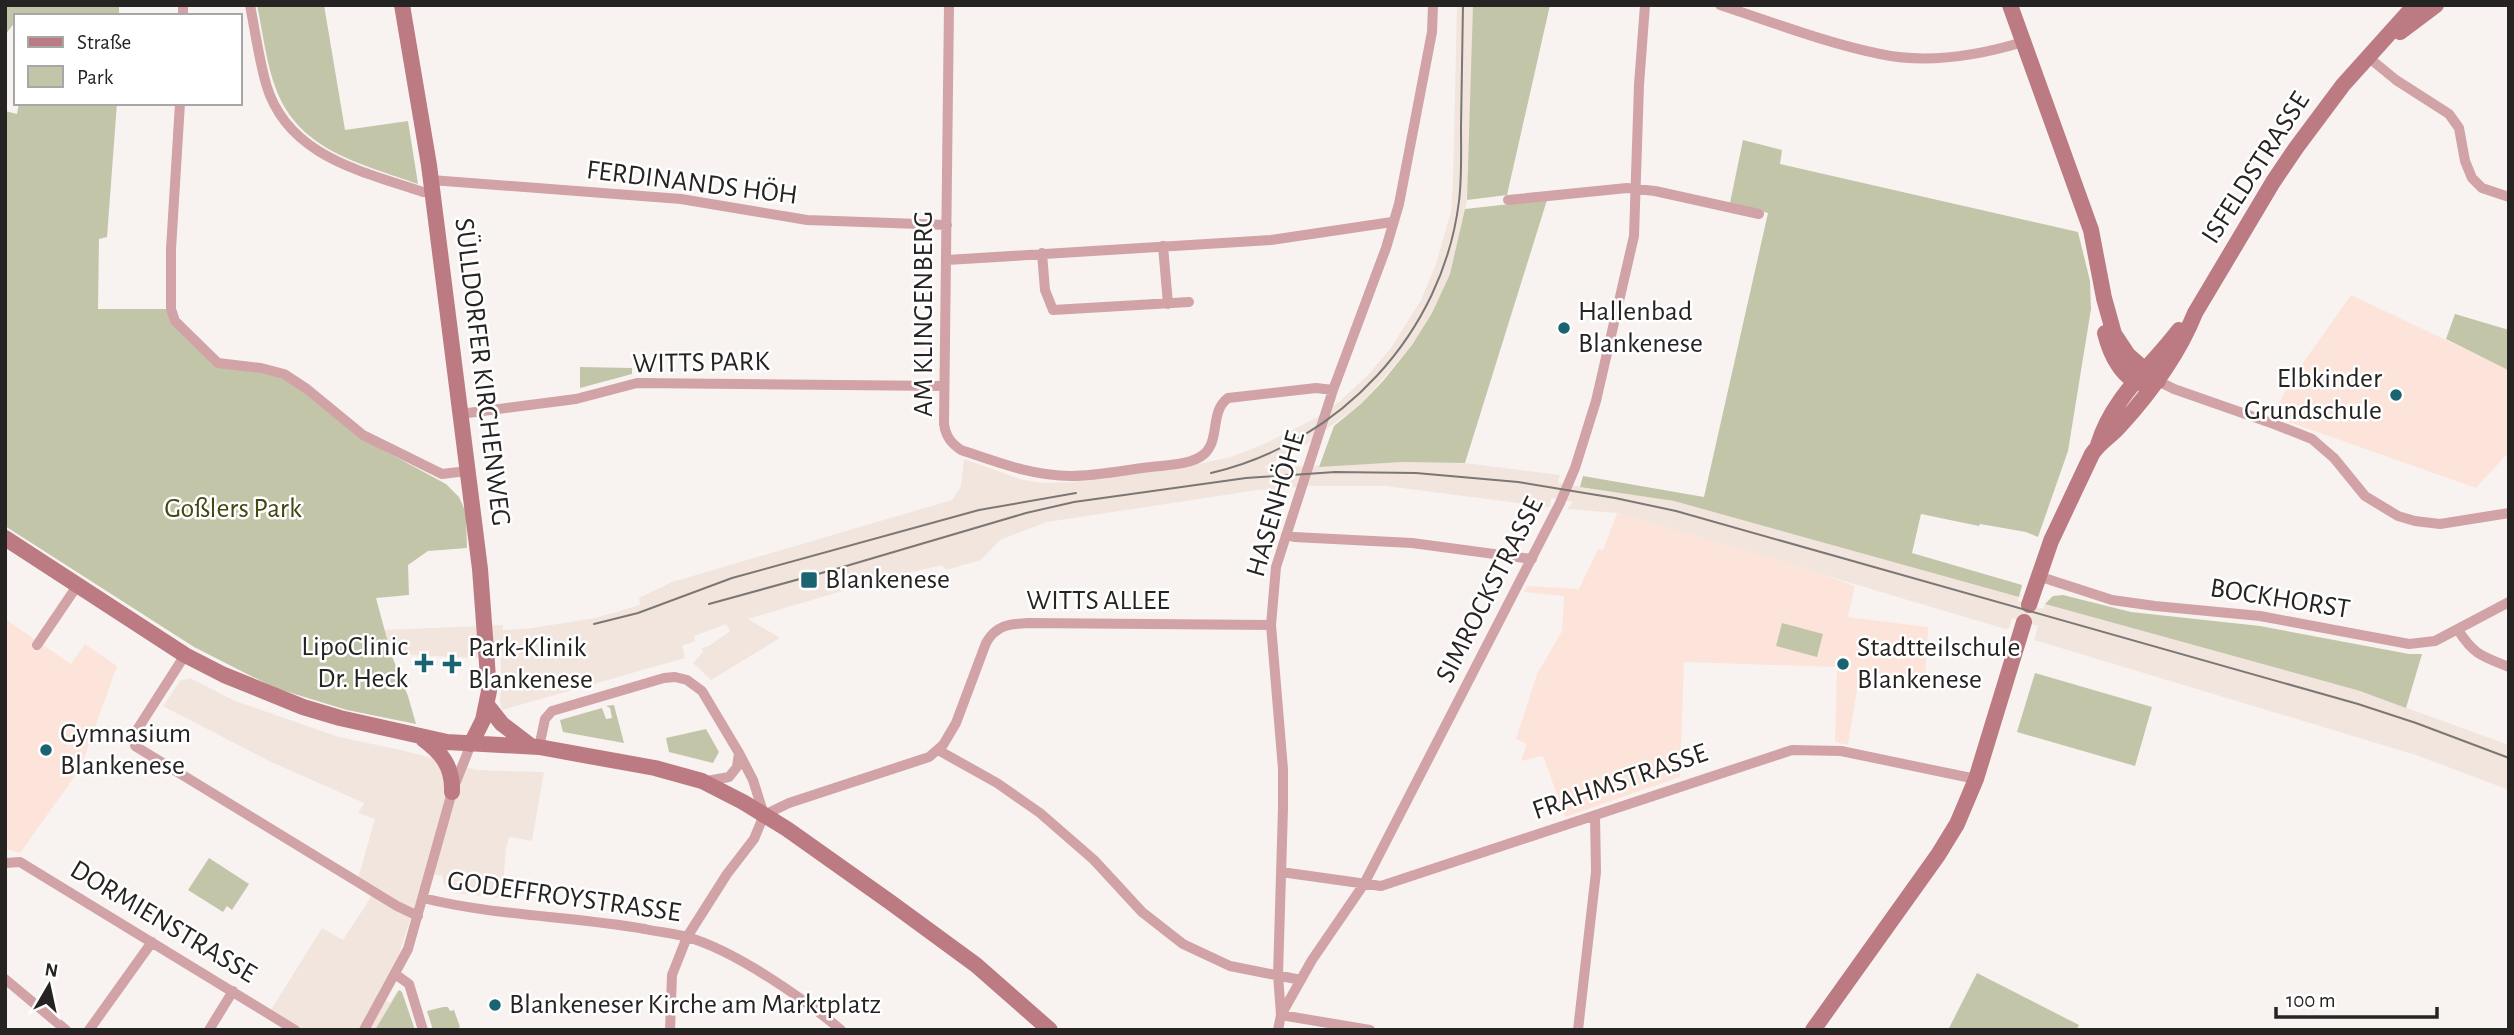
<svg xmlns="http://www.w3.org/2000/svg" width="2514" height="1035" font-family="'Alegreya Sans',sans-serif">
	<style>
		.built { fill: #f2e5de }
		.education { fill: #fde4da }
		.green { fill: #c3c5a9 }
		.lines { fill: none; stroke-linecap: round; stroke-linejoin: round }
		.street { stroke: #d1a3a7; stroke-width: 10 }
		.secondary { stroke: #bc7b82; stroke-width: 16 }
		.tram { stroke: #7a7775; stroke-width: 2 }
		.poi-dot { fill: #196470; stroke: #fff; stroke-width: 2.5 }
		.labels { text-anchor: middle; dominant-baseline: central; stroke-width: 5; stroke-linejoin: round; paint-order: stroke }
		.street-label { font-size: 28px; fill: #262423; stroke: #fff }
		.poi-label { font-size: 28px; fill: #262423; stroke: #fff; text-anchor: start }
		.park-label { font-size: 28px; fill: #454610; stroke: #fff }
	</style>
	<rect width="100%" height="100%" fill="#f8f3f0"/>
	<path class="built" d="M1457,5H1473L1470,161L1467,200L1461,237L1450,274L1432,313L1412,345L1362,403L1308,443L1263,468L1402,462L1465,463L1560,475L1558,483L1674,501L2019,597L2018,601L2043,609L2045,604L2360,691L2509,745V790L2416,755L2034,640L2038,626L2012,618L2009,628L2005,629L1617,513L1567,509L1573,502L1551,498L1550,507L1386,486H1313L1258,490L1047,522L1000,540L981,560L946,570L942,565L883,579L748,619L780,638L711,680L693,663L703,652L701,648L709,646L730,631L726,624L694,636L695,641L682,646L685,658L502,710L500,701L502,681L500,656L477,658L391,654L384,630L503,625V630L532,628L595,618L640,605L639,598L672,582L952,500L961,486L964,459L1023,480L1044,483L1072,482L1173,469L1231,457L1264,444L1316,418L1339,402L1367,376L1391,348L1421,300L1436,264L1451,212L1453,182Z
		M190,678L235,701L339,737L401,750L477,770L544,772L532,841L509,837L506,848L502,898L455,893L445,886L442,876L426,872L399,954L377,995L390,1003L397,991L401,990L415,1030H281L285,1023L269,1013L322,928L343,940L369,900L373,892L357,882L375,819L358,813L364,803L271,762L163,706L180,681Z"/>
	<path class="education" d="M2351,295L2509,370V452L2476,488L2272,416L2295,374Z
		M1617,513L1801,567L1855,586L1848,617L1928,627L1925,680L1860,671L1848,745L1835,742L1837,667L1684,662L1680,777L1565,817L1543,756L1521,761L1527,744L1516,739L1537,674L1562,631L1564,596L1524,592L1527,586L1579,589L1598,549L1603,550Z
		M5,619L71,664L85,644L117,666L80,769L20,853L5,849Z"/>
	<path class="green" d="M5,5H119V16H16V21L5,35Z
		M257,5H324L345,130L408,121L418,184C362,164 299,151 276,89C266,63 263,33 257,5Z
		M1473,5H1550L1507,195L1467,200Z
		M19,103H117L107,237L99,239L98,309H171L218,363L280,377L305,392L357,436L446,484L459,497L466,513L467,548L428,551L408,565L409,595L376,598L391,654L408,696L416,724L347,710L275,688L194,647L5,526V111L17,114Z
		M1743,140L1782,150L1780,164L2078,232L2090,281L2091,309L2068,451L2038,537L2026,532L1980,524L1979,526L1921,514L1912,553L2022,585L2019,597L1674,501L1580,487L1583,476L1704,497L1768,213L1730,203Z
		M1547,200L1465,463L1402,462L1319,467L1334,426L1362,403L1383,381L1412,345L1432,313L1450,274L1465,209Z
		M2455,314L2509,330L2508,370L2446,339Z
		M580,367L632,368V374L580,388Z
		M2063,595L2131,612L2260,626L2409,654H2422L2406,708L2360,691L2045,604L2053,596Z
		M1782,623L1823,634L1817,657L1776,646Z
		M2035,673L2152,707L2135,766L2017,732Z
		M614,705L624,743L563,732L560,720L602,708L606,719L612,718L610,708L606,706Z
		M706,729L719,752L713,763L669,752L666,738Z
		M209,858L249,884L232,910L227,906L223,912L188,890Z
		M1977,973L2079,1025L2076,1030H1948Z
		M399,990L402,992L415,1030H375Z
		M443,1007H448L450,1011L454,1010L460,1027L456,1030H433L427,1011Z"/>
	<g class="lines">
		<path class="street" d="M250,5C255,31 259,59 266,84C287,156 361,171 423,192H432
			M949,5L944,424C946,437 951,443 961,450C997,462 1032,476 1071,476C1097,476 1125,470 1151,467C1166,465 1190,465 1203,455C1221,441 1209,412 1228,398L1316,388L1333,390
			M1720,5C1772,22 1826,43 1880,54C1927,64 1977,56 2023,42
			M183,16V5
			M2368,57L2396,80L2449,114L2459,128L2465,161L2472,178L2482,188L2509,197
			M180,103L171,249V309L175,321L218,363L261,368L284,374L307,389L363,435L442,474L467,471
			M431,180L681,199L807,220L947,225
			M1508,200L1627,188L1655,191L1759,214
			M1163,246L1168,304
			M1042,253L1045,290L1053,310L1189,302
			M947,260L1271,240L1392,222
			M2158,381L2174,389L2274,424L2312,439L2334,458L2365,496L2398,516L2415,521L2440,524L2509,513
			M460,414L576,399L637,383L944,386
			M1286,535L1294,537L1412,543L1532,559
			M2038,576L2112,600L2155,606L2260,616L2409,644L2435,641L2509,602
			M2458,630C2474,655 2482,656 2509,667
			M37,645L77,586
			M185,655L135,733V746L397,906L418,916
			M539,747L545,719L552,711L664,678L675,677L687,680L702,691L739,753L753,780L764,815
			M938,750L997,783L1040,813L1094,860L1142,912L1183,944L1230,966L1301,980
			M707,781L729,777L737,767L739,753
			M764,815L789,803L929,757L943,745L956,723L986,643C996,625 1009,624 1028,623L1271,625
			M5,863L20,862L295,1030
			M1281,872L1381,886L1792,750L1841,751L1976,779
			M423,898C495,916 572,916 645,929C658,932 673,933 687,937C734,950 803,998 841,1030
			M395,974L409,984L423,1030
			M5,979L66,1030
			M1281,1015L1312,960L1364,884L1560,503L1575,468L1596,401L1634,236L1639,85L1645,5
			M1281,1015L1370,1030
			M89,1030L152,942
			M209,1030L233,991
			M364,1030L408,949L452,792L471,744
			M670,1030L672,975L687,937L727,874L754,839L764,815
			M1278,1030L1281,1015L1278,975L1283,808V769L1271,625L1276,567L1333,390L1386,248L1399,204L1432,32L1433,5
			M1578,1030L1596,872L1595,815"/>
		<path class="secondary" d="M402,5L429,165L480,569L489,691L483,720L471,744
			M2010,5L2091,230L2104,298L2114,334L2128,355L2158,381
			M2400,32L2436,5
			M2105,333C2110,353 2122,381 2145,384
			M2098,445C2112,398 2150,368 2179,330
			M5,538L185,655L224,675L303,707L340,718L447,742L539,747L655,768L702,781L743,802L787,829L890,902L976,965L1050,1030
			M2029,605L2051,541L2092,454C2099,443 2110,437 2119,427C2150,393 2178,356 2195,313L2273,182L2296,148L2343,85L2415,5
			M487,705L502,724L531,746
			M423,739C442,753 453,767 452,792
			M1813,1030L1938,855L1957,824L1976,779L2024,622"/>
		<path class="tram" d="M1211,473C1340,443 1443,333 1459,201C1462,177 1461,152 1461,127C1462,86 1462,46 1463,5
			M709,604L836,569L1026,513L1074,502L1246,478L1335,472L1416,473L1518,482L1615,498L1676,511L2358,704L2416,723L2509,758
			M594,624L638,613L732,578L979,510L1076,493"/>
	</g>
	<g class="poi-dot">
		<circle cx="1564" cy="328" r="7"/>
		<circle cx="2396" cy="395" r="7"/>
		<rect x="800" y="571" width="18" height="18" rx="3.5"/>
		<path d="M420.5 652.5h7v7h7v7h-7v7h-7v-7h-7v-7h7z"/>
		<path d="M448.5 653.5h7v7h7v7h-7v7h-7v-7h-7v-7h7z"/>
		<circle cx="1843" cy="664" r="7"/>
		<circle cx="46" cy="750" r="7"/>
		<circle cx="495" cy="1005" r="7"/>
	</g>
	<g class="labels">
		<g class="street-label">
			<text transform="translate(2256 168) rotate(-57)">ISFELDSTRASSE</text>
			<text transform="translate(692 183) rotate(7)">FERDINANDS HÖH</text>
			<text transform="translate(924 314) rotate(-90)">AM KLINGENBERG</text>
			<text transform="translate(701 363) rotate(-1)">WITTS PARK</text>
			<text transform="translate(482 372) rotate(83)">SÜLLDORFER KIRCHENWEG</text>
			<text transform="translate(1276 504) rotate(-74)">HASENHÖHE</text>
			<text transform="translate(1490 590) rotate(-63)">SIMROCKSTRASSE</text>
			<text transform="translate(2280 599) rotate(9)">BOCKHORST</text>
			<text x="1098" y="601">WITTS ALLEE</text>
			<text transform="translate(1620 782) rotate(-19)">FRAHMSTRASSE</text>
			<text transform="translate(564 897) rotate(8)">GODEFFROYSTRASSE</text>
			<text transform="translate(163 922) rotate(31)">DORMIENSTRASSE</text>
		</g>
		<g class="poi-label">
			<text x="1578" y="312">Hallenbad<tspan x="1578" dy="32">Blankenese</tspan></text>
			<text x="2382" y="379" text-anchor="end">Elbkinder<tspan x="2382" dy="32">Grundschule</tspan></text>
			<text x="825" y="580">Blankenese</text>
			<text x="408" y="647" text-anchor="end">LipoClinic<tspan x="408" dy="32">Dr. Heck</tspan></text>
			<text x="468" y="648">Park-Klinik<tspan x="468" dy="32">Blankenese</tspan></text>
			<text x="1857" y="648">Stadtteilschule<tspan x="1857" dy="32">Blankenese</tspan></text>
			<text x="60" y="734">Gymnasium<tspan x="60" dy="32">Blankenese</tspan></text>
			<text x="509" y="1005">Blankeneser Kirche am Marktplatz</text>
		</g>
		<g class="park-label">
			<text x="233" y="509">Goßlers Park</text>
		</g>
	</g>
	<rect width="2514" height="1035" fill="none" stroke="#262423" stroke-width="14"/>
	<rect x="14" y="14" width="228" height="91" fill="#ffffff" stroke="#a8a7a7" stroke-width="2"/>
	<rect x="28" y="37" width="35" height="10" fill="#bc7b82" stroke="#a8a7a7" stroke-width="2"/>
	<text x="77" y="49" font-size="21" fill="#262423">Straße</text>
	<rect x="28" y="66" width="35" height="21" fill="#c3c5a9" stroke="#a8a7a7" stroke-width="2"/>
	<text x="77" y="84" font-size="21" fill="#262423">Park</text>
	<g transform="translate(49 986) rotate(9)" stroke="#ffffff" stroke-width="5" paint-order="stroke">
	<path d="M0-5L12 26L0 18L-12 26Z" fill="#262423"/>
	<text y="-10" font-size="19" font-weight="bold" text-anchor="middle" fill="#262423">N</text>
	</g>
	<path d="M2276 1007v10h161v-10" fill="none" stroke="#262423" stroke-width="3.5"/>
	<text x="2286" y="1007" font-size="21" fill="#262423" stroke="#ffffff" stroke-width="5" paint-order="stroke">100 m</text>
</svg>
